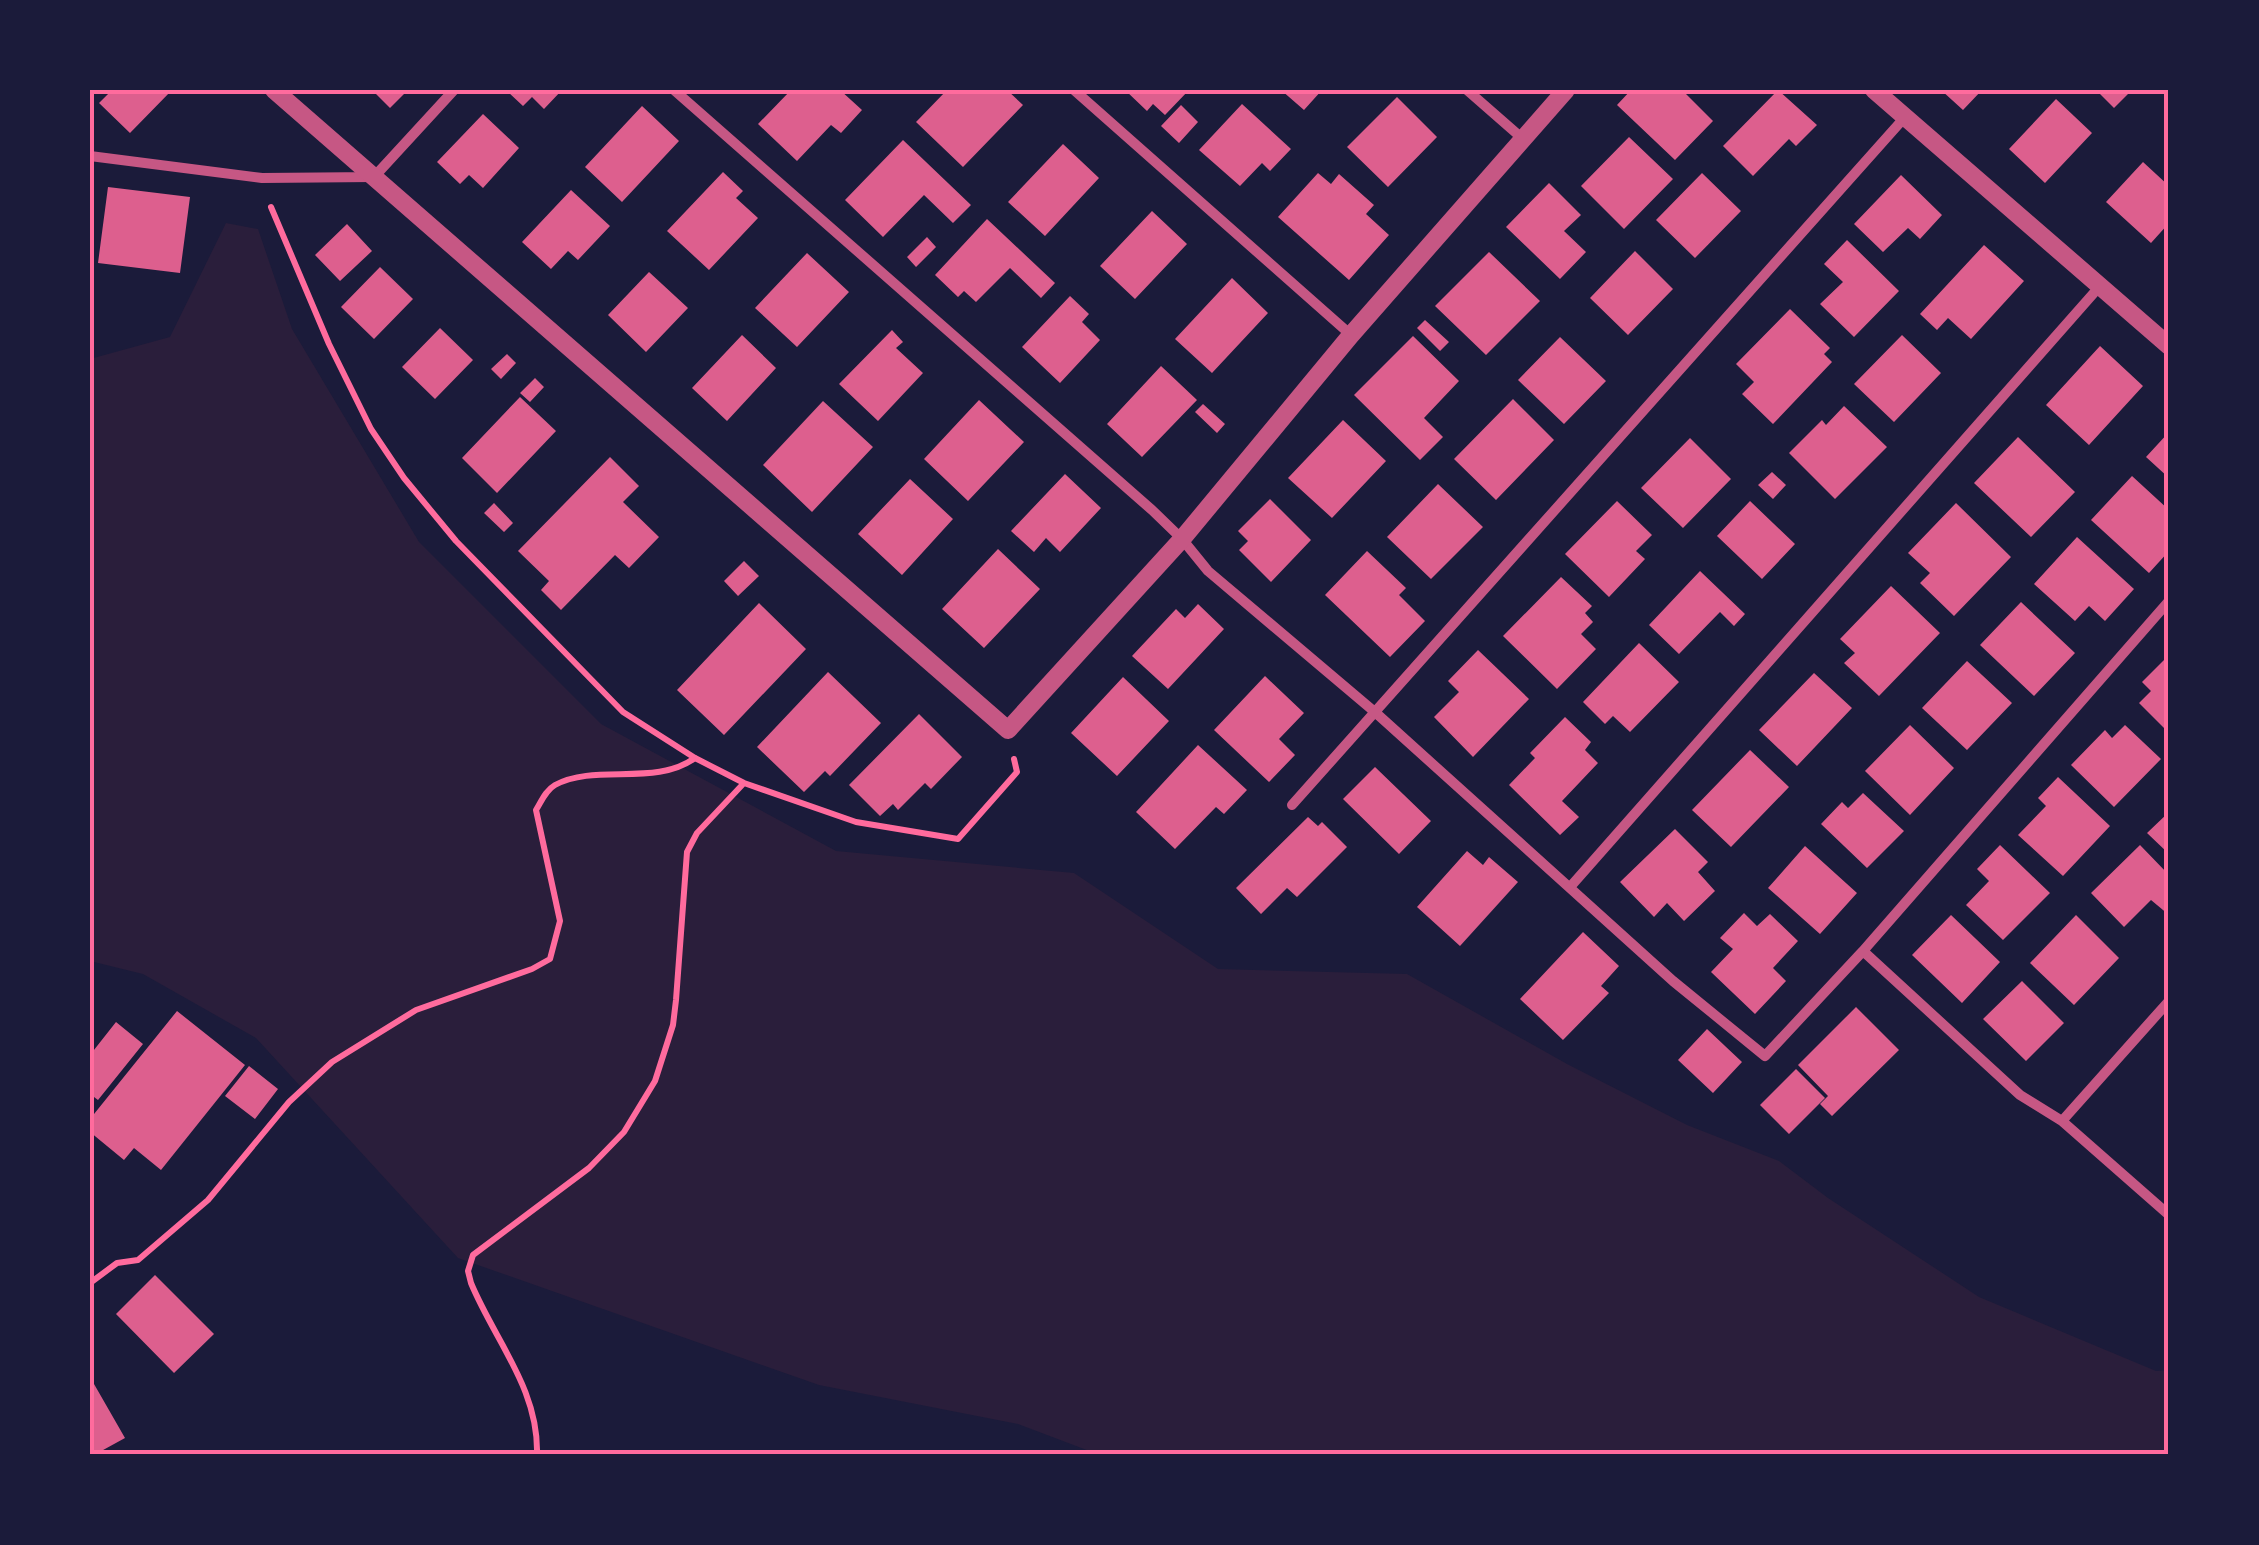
<svg xmlns="http://www.w3.org/2000/svg" width="2259" height="1545" font-family="'IBM Plex Sans',sans-serif">
	<style>
		.green { fill: #2a1e3b }
		.building { fill: #dd5f8e }
		.lines { fill: none; stroke-linecap: round; stroke-linejoin: round }
		.path { stroke: #ff6b9d; stroke-width: 6 }
		.minor { stroke: #c65784; stroke-width: 10 }
		.tertiary { stroke: #c65784; stroke-width: 18 }
		.neatline { fill: none; stroke: #ff6b9d; stroke-width: 4 }
	</style>
	<rect width="100%" height="100%" fill="#1b1b3a"/>
	<path class="green" d="M226,223L258,229L292,329L419,542L601,724L836,851L1074,873L1218,969L1407,974L1567,1064L1687,1125L1779,1161L1828,1198L1979,1297L2156,1371L2169,1370V1455H1100L1018,1424L819,1385L458,1258L256,1038L143,974L90,961V359L170,337Z"/>
	<path class="building" d="M112,90H172L130,133L99,103Z
		M372,90H408L390,108Z
		M506,90H562L544,109L532,97L523,106Z
		M791,90H840L862,110L841,133L831,125L797,161L758,124Z
		M947,90H1007L1023,105L963,167L916,122Z
		M1125,90H1189L1165,115L1153,104L1147,111Z
		M1281,90H1322L1304,110Z
		M1631,90H1659L1663,93L1666,90H1682L1713,121L1675,160L1617,105Z
		M1778,90L1817,125L1796,146L1789,139L1753,176L1723,146Z
		M1941,90H1982L1963,110Z
		M2096,90H2132L2114,108Z
		M1397,97L1437,137L1388,187L1347,147Z
		M2056,99L2092,133L2045,183L2009,149Z
		M1242,104L1291,149L1270,171L1262,163L1240,186L1199,150Z
		M1181,105L1198,122L1179,143L1161,126Z
		M642,106L679,141L622,202L585,167Z
		M483,114L519,148L483,188L469,175L460,184L437,162Z
		M1629,137L1673,179L1624,229L1581,186Z
		M903,140L971,205L953,223L924,195L883,237L845,200Z
		M1063,144L1099,178L1045,236L1008,202Z
		M2143,162L2169,186V223L2151,243L2106,202Z
		M723,172L743,191L736,198L758,218L709,270L667,231Z
		M1318,173L1331,184L1339,174L1374,205L1366,214L1389,235L1349,280L1278,217Z
		M1702,173L1741,211L1695,258L1656,220Z
		M1901,175L1942,215L1920,239L1908,228L1883,252L1854,224Z
		M1549,183L1581,215L1564,231L1586,252L1560,279L1506,227Z
		M108,187L190,197L180,273L98,263Z
		M571,190L610,226L578,260L568,251L551,269L522,242Z
		M1152,211L1187,244L1135,299L1100,266Z
		M987,219L1055,283L1041,298L1010,268L976,302L964,291L958,297L935,275Z
		M347,224L372,251L340,281L315,255Z
		M927,237L936,247L916,267L907,257Z
		M1847,240L1899,291L1854,337L1820,304L1843,282L1824,264Z
		M1984,245L2024,281L1971,339L1948,318L1937,330L1920,314Z
		M1635,251L1673,289L1628,335L1590,298Z
		M1489,252L1540,301L1486,355L1435,306Z
		M807,253L849,292L797,347L755,308Z
		M380,267L413,299L374,339L341,307Z
		M649,272L688,308L646,352L608,315Z
		M1232,278L1268,313L1212,373L1175,339Z
		M1070,296L1089,314L1082,322L1100,340L1060,383L1022,347Z
		M1790,309L1830,348L1824,354L1832,362L1773,424L1742,394L1754,382L1736,364Z
		M1425,320L1449,342L1440,351L1417,328Z
		M440,328L473,360L435,399L402,367Z
		M892,330L903,342L896,348L923,373L878,421L839,384Z
		M742,335L776,368L727,421L692,388Z
		M1902,335L1941,373L1894,422L1854,384Z
		M1413,336L1459,381L1424,418L1443,437L1420,460L1354,395Z
		M1560,337L1606,381L1564,424L1518,380Z
		M2100,346L2143,386L2089,445L2046,405Z
		M507,354L516,363L501,379L491,369Z
		M1161,366L1197,400L1142,457L1107,424Z
		M535,378L544,387L530,402L520,393Z
		M520,397L556,431L497,493L462,458Z
		M1513,399L1554,440L1496,500L1454,459Z
		M979,400L1024,442L968,501L924,459Z
		M823,401L873,447L812,512L763,465Z
		M1203,404L1225,424L1217,433L1195,412Z
		M1844,406L1887,447L1835,499L1789,453L1822,420L1826,425Z
		M1343,420L1386,461L1332,518L1288,478Z
		M2169,432V478L2146,457Z
		M2018,437L2075,492L2031,537L1974,483Z
		M1690,438L1731,479L1683,528L1641,488Z
		M610,457L639,486L623,502L659,537L629,568L615,555L561,610L541,590L549,581L518,551Z
		M1772,472L1786,485L1773,499L1758,485Z
		M1065,474L1101,508L1060,552L1046,538L1034,552L1011,531Z
		M2132,476L2169,510V551L2149,573L2091,520Z
		M910,479L953,519L902,575L858,534Z
		M1438,484L1483,527L1431,579L1387,537Z
		M1270,499L1311,540L1271,582L1239,550L1248,541L1238,531Z
		M1617,501L1652,535L1636,551L1645,559L1609,597L1565,554Z
		M1750,501L1795,544L1762,579L1717,536Z
		M494,503L513,523L504,532L484,513Z
		M1956,503L2011,557L1954,616L1920,583L1930,573L1908,553Z
		M2077,537L2134,589L2105,621L2089,606L2075,621L2034,584Z
		M998,549L1040,589L984,648L942,609Z
		M1367,551L1406,588L1399,595L1425,621L1390,657L1325,595Z
		M744,561L759,576L738,596L724,581Z
		M1700,571L1745,614L1734,626L1720,612L1679,654L1649,625Z
		M1561,577L1592,606L1585,613L1593,622L1581,634L1596,649L1557,689L1503,636Z
		M1891,586L1940,633L1879,696L1844,663L1855,653L1840,639Z
		M2021,602L2075,653L2034,696L1980,645Z
		M759,603L806,649L724,735L677,690Z
		M1198,604L1224,629L1168,689L1132,656L1176,609L1185,618Z
		M1639,643L1679,682L1630,732L1613,716L1605,724L1583,702Z
		M1478,650L1529,699L1473,757L1434,717L1459,692L1448,681Z
		M2169,655V733L2139,703L2151,691L2142,682Z
		M1967,661L2012,703L1967,750L1922,708Z
		M828,672L881,723L830,776L825,771L804,792L757,747Z
		M1814,673L1852,708L1797,766L1759,730Z
		M1265,676L1304,713L1279,739L1295,755L1269,782L1214,730Z
		M1123,677L1169,721L1117,776L1071,733Z
		M919,714L962,757L931,789L925,783L898,810L893,804L880,816L849,785Z
		M1565,717L1591,742L1585,750L1598,763L1562,801L1579,817L1560,835L1509,785L1535,758L1530,753Z
		M1910,725L1954,768L1910,815L1865,771Z
		M2125,725L2161,759L2114,807L2071,765L2105,730L2112,738Z
		M1198,745L1247,790L1224,814L1216,807L1175,849L1136,812Z
		M1750,750L1789,787L1731,847L1692,810Z
		M1375,767L1431,821L1399,854L1343,799Z
		M2058,777L2110,826L2063,876L2018,835L2046,806L2038,798Z
		M1863,793L1904,831L1867,868L1821,824L1842,802L1848,808Z
		M2169,812V854L2147,833Z
		M1308,817L1318,826L1322,822L1347,847L1297,897L1287,888L1261,914L1236,888Z
		M1675,829L1708,862L1698,872L1715,891L1684,921L1667,903L1654,917L1620,882Z
		M2000,845L2050,893L2003,940L1966,905L1989,881L1977,869Z
		M2140,845L2169,875V915L2151,900L2124,927L2091,893Z
		M1805,846L1857,893L1820,934L1768,888Z
		M1467,851L1483,865L1489,857L1518,882L1460,946L1417,907Z
		M1744,913L1757,926L1770,914L1798,941L1773,968L1786,981L1755,1014L1711,972L1733,949L1720,938Z
		M1951,915L2000,962L1962,1003L1912,955Z
		M2076,915L2119,958L2074,1005L2030,963Z
		M1583,932L1619,966L1601,986L1609,993L1563,1040L1520,999Z
		M2022,981L2064,1023L2026,1061L1983,1019Z
		M1856,1007L1899,1050L1832,1116L1820,1104L1828,1096L1798,1065Z
		M177,1011L245,1065L161,1170L134,1148L124,1160L90,1132V1119Z
		M116,1022L143,1044L98,1100L90,1094V1055Z
		M1707,1029L1742,1062L1713,1093L1678,1060Z
		M249,1066L278,1089L255,1119L225,1096Z
		M1796,1069L1825,1098L1789,1134L1760,1105Z
		M155,1275L214,1334L174,1373L116,1314Z
		M90,1377L125,1438L94,1455H90Z"/>
	<g class="lines">
		<path class="path" d="M271,207L329,344L371,429L404,478L456,541L623,712L695,758L744,783L856,822L958,839L1017,772L1014,759
			M90,1283L117,1263L138,1260L208,1200L289,1102L332,1062L416,1010L532,969L550,959L560,921L536,810C541,802 546,790 555,785C596,763 655,787 695,758
			M537,1455C539,1389 495,1341 471,1283L468,1271L473,1255L589,1168L624,1132L655,1081L673,1025L676,1000L687,852L697,833L744,783"/>
		<path class="minor" d="M674,90L1152,510L1182,539L1208,571L1376,713L1673,981L1765,1056L1863,951L2169,601
			M1074,90L1351,335
			M1467,90L1523,139
			M90,156L262,178L374,177L454,90
			M1292,805L1905,117
			M1571,886L2100,286
			M1863,951L2020,1095L2062,1121L2169,1215
			M2062,1121L2169,1001"/>
		<path class="tertiary" d="M274,90L1008,730L1182,539L1351,335L1566,90
			M1874,90L2169,346"/>
	</g>
	<rect width="2259" height="1545" fill="none" stroke="#1b1b3a" stroke-width="185"/>
	<rect x="92" y="92" width="2074" height="1360" class="neatline"/>
</svg>
